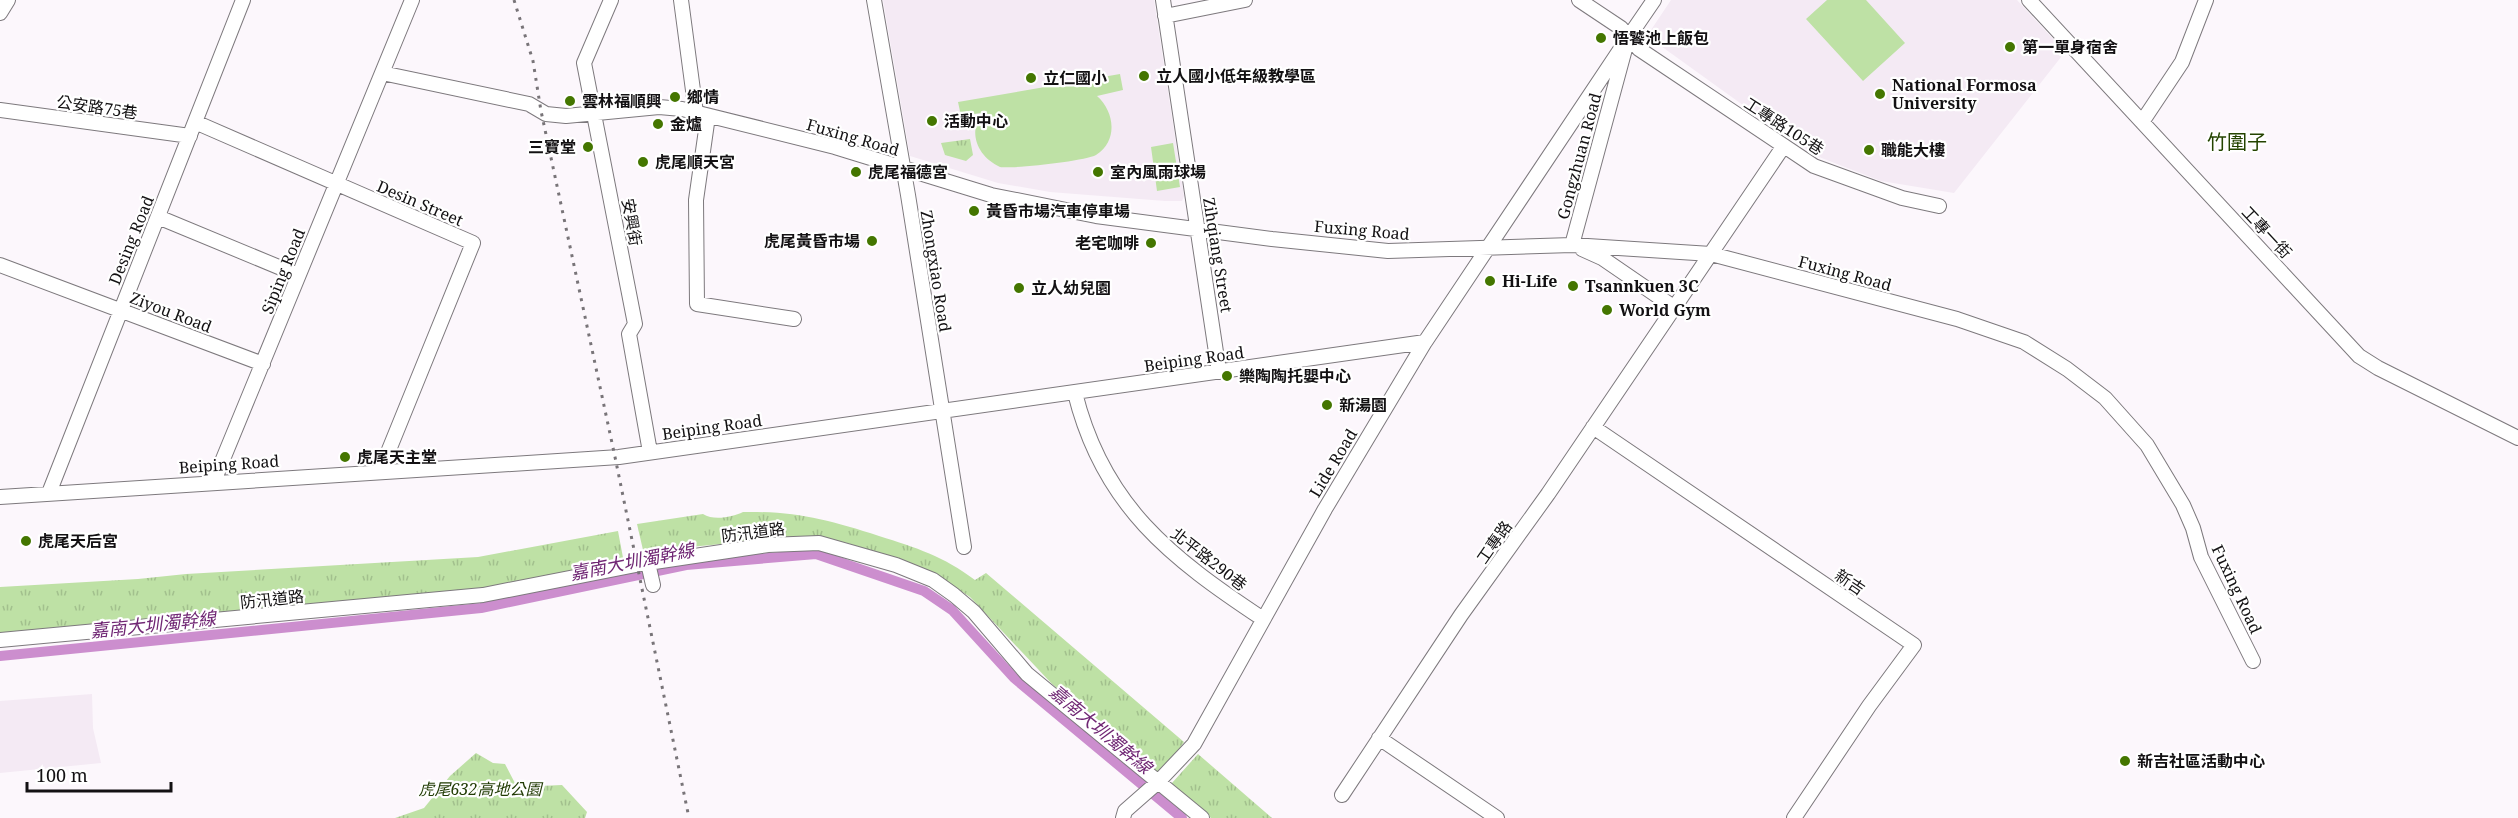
<svg xmlns="http://www.w3.org/2000/svg" width="2518" height="818" font-family="'Noto Serif','Noto Sans TC',serif">
	<style>
		.built { fill: #f4eaf4 }
		.grass { fill: #bee1a5 }
		.park { fill: url(#park-tufts) }
		.lines { fill: none; stroke-linecap: round; stroke-linejoin: round }
		.canal { stroke: #cc8ece; stroke-width: 10 }
		.minor-casing { stroke: #7d797d; stroke-width: 16 }
		.minor { stroke: #fff; stroke-width: 14 }
		.rail { stroke: #787478; stroke-width: 3; stroke-dasharray: 3 6; stroke-linecap: butt }
		.poi-dot { fill: #447600; stroke: #fff; stroke-width: 2 }
		.labels { text-anchor: middle; dominant-baseline: central; stroke-width: 4.5; stroke-linejoin: round; paint-order: stroke }
		.poi-label { font-size: 16px; font-weight: bold; fill: #131113; stroke: #fff; text-anchor: start }
		.street-label { font-size: 16px; fill: #131113; stroke: #fff }
		.park-label { font-size: 16px; font-style: italic; fill: #223c05; stroke: #fff }
		.water-label { font-size: 18px; font-style: italic; fill: #702774; stroke: #fff }
		.quarter-label { font-size: 20px; fill: #244400; stroke: #fff }
	</style>
	<defs>
		<pattern id="park-tufts" width="24" height="20" patternUnits="userSpaceOnUse" patternTransform="scale(1.5)"><rect width="24" height="20" fill="#bee1a5"/><path d="M3 7l-1-3M5 7V3M7 7l1-3M15 17l-1-3M17 17v-4M19 17l1-3" fill="none" stroke="#a2c08d"/></pattern>
	</defs>
	<rect width="100%" height="100%" fill="#fcf7fc"/>
	<path class="built" d="M883,0H1154L1184,196L1182,201H1165L1050,192L998,183L910,156Z
		M1671,0H2017L2065,52L1954,193L1881,181L1819,157L1786,136L1647,36Z
		M92,694L93,728L101,763L0,773V701Z"/>
	<path class="grass" d="M1827,0H1866L1905,43L1863,81L1806,19Z
		M1120,74L1123,90L1097,96C1114,111 1119,140 1096,155C1085,161 1014,169 1000,167C978,157 968,134 981,113L961,116L958,102Z
		M1173,143L1180,187L1157,191L1151,147Z"/>
	<path class="park" d="M970,139L973,155L966,161L945,155L941,143Z
		M743,512C796,511 829,520 879,536C917,548 943,556 975,580L986,573L1184,742L1174,757L1158,773L1052,684L970,597L932,572L847,543L805,536L690,547L650,554L643,550L637,524L703,514C714,521 732,517 743,512Z
		M618,531L624,563L480,590L0,636V587L138,579L186,574L478,557Z
		M476,753L493,763L505,764L517,787L562,785L587,812L585,818H395L424,808L450,776Z
		M1198,754L1272,818H1211L1172,786V783Z"/>
	<g class="lines">
		<path class="canal" d="M0,656L481,608L686,565L816,554L924,591L952,610L1014,678L1182,818"/>
		<g class="minor-casing">
			<path id="minor" d="M611,0L584,63L635,324L629,334L650,452
				M681,0L696,113
				M874,0L908,195L964,547
				M1163,0L1219,372
				M1579,0L1621,28L1639,49L1814,166L1902,198L1939,206
				M2029,0L2359,356L2378,368L2518,438
				M0,13L8,0
				M1165,16L1245,0
				M382,73L529,104L546,114L566,116L659,107L682,109L835,147L991,195L1096,216L1272,239L1388,251L1572,245L1711,254L1957,319L2024,342L2067,369L2105,398L2147,445L2183,505L2193,528L2201,557L2253,661
				M0,110L190,136
				M708,116L696,200L697,304L794,319
				M195,122L473,243L380,472
				M2142,122L2182,62L2206,0
				M158,217L298,275
				M1572,245L1628,38L1654,0
				M1582,249L1602,258L1675,308
				M0,265L263,364
				M1075,393C1103,506 1171,558 1263,619
				M1593,427L1914,645L1869,706L1794,818
				M214,481L412,0
				M49,493L243,0
				M0,497L619,457L1425,342
				M648,563L653,585
				M0,640L483,595L641,564L768,545L819,543L896,565L933,580L954,595L974,612L1027,674L1202,818
				M1379,738L1497,818
				M1342,795L1461,615L1548,494L1783,147
				M1123,818L1125,811L1158,782L1194,744L1325,509L1425,342L1628,38"/>
		</g>
		<use href="#minor" class="minor"/>
		<path class="rail" d="M514,0L533,61L541,111L615,457L689,818"/>
	</g>
	<g class="poi-dot">
		<circle cx="1601" cy="38" r="6"/>
		<circle cx="2010" cy="47" r="6"/>
		<circle cx="1144" cy="76" r="6"/>
		<circle cx="1031" cy="78" r="6"/>
		<circle cx="1880" cy="94" r="6"/>
		<circle cx="675" cy="97" r="6"/>
		<circle cx="570" cy="101" r="6"/>
		<circle cx="932" cy="121" r="6"/>
		<circle cx="658" cy="124" r="6"/>
		<circle cx="588" cy="147" r="6"/>
		<circle cx="1869" cy="150" r="6"/>
		<circle cx="643" cy="162" r="6"/>
		<circle cx="856" cy="172" r="6"/>
		<circle cx="1098" cy="172" r="6"/>
		<circle cx="974" cy="211" r="6"/>
		<circle cx="872" cy="241" r="6"/>
		<circle cx="1151" cy="243" r="6"/>
		<circle cx="1490" cy="281" r="6"/>
		<circle cx="1573" cy="286" r="6"/>
		<circle cx="1019" cy="288" r="6"/>
		<circle cx="1607" cy="310" r="6"/>
		<circle cx="1227" cy="376" r="6"/>
		<circle cx="1327" cy="405" r="6"/>
		<circle cx="345" cy="457" r="6"/>
		<circle cx="26" cy="541" r="6"/>
		<circle cx="2125" cy="761" r="6"/>
	</g>
	<g class="labels">
		<g class="poi-label">
			<text x="1613" y="38">悟饕池上飯包</text>
			<text x="2022" y="47">第一單身宿舍</text>
			<text x="1156" y="76">立人國小低年級教學區</text>
			<text x="1043" y="78">立仁國小</text>
			<text x="1892" y="85">National Formosa<tspan x="1892" dy="18">University</tspan></text>
			<text x="687" y="97">鄉情</text>
			<text x="582" y="101">雲林福順興</text>
			<text x="944" y="121">活動中心</text>
			<text x="670" y="124">金爐</text>
			<text x="576" y="147" text-anchor="end">三寶堂</text>
			<text x="1881" y="150">職能大樓</text>
			<text x="655" y="162">虎尾順天宮</text>
			<text x="868" y="172">虎尾福德宮</text>
			<text x="1110" y="172">室內風雨球場</text>
			<text x="986" y="211">黃昏市場汽車停車場</text>
			<text x="860" y="241" text-anchor="end">虎尾黃昏市場</text>
			<text x="1139" y="243" text-anchor="end">老宅咖啡</text>
			<text x="1502" y="281">Hi-Life</text>
			<text x="1585" y="286">Tsannkuen 3C</text>
			<text x="1031" y="288">立人幼兒園</text>
			<text x="1619" y="310">World Gym</text>
			<text x="1239" y="376">樂陶陶托嬰中心</text>
			<text x="1339" y="405">新湯園</text>
			<text x="357" y="457">虎尾天主堂</text>
			<text x="38" y="541">虎尾天后宮</text>
			<text x="2137" y="761">新吉社區活動中心</text>
		</g>
		<g class="street-label">
			<text transform="translate(97 107) rotate(8)">公安路75巷</text>
			<text transform="translate(1784 126) rotate(33)">工專路105巷</text>
			<text transform="translate(853 137) rotate(16)">Fuxing Road</text>
			<text transform="translate(1579 156) rotate(-75)">Gongzhuan Road</text>
			<text transform="translate(420 203) rotate(23)">Desin Street</text>
			<text transform="translate(632 222) rotate(80)">安興街</text>
			<text transform="translate(1362 230) rotate(5)">Fuxing Road</text>
			<text transform="translate(2267 232) rotate(47)">工專一街</text>
			<text transform="translate(131 240) rotate(-68)">Desing Road</text>
			<text transform="translate(1218 255) rotate(81)">Zihqiang Street</text>
			<text transform="translate(283 271) rotate(-68)">Siping Road</text>
			<text transform="translate(936 271) rotate(81)">Zhongxiao Road</text>
			<text transform="translate(1845 273) rotate(15)">Fuxing Road</text>
			<text transform="translate(171 312) rotate(21)">Ziyou Road</text>
			<text transform="translate(1194 359) rotate(-8)">Beiping Road</text>
			<text transform="translate(712 427) rotate(-8)">Beiping Road</text>
			<text transform="translate(1333 463) rotate(-59)">Lide Road</text>
			<text transform="translate(229 464) rotate(-4)">Beiping Road</text>
			<text transform="translate(753 532) rotate(-7)">防汛道路</text>
			<text transform="translate(1494 542) rotate(-55)">工專路</text>
			<text transform="translate(1209 559) rotate(38)">北平路290巷</text>
			<text transform="translate(1850 582) rotate(34)">新吉</text>
			<text transform="translate(2237 589) rotate(65)">Fuxing Road</text>
			<text transform="translate(272 599) rotate(-6)">防汛道路</text>
		</g>
		<g class="park-label">
			<text x="480" y="789">虎尾632高地公園</text>
		</g>
		<g class="water-label">
			<text transform="translate(632 561) rotate(-11)">嘉南大圳濁幹線</text>
			<text transform="translate(153 624) rotate(-6)">嘉南大圳濁幹線</text>
			<text transform="translate(1101 729) rotate(40)">嘉南大圳濁幹線</text>
		</g>
		<g class="quarter-label">
			<text x="2237" y="141">竹圍子</text>
		</g>
	</g>
	<path d="M27 782v9h144v-9" fill="none" stroke="#131113" stroke-width="3"/>
	<text x="36" y="782" font-size="18" fill="#131113" stroke="#ffffff" stroke-width="4.5" paint-order="stroke">100 m</text>
</svg>
